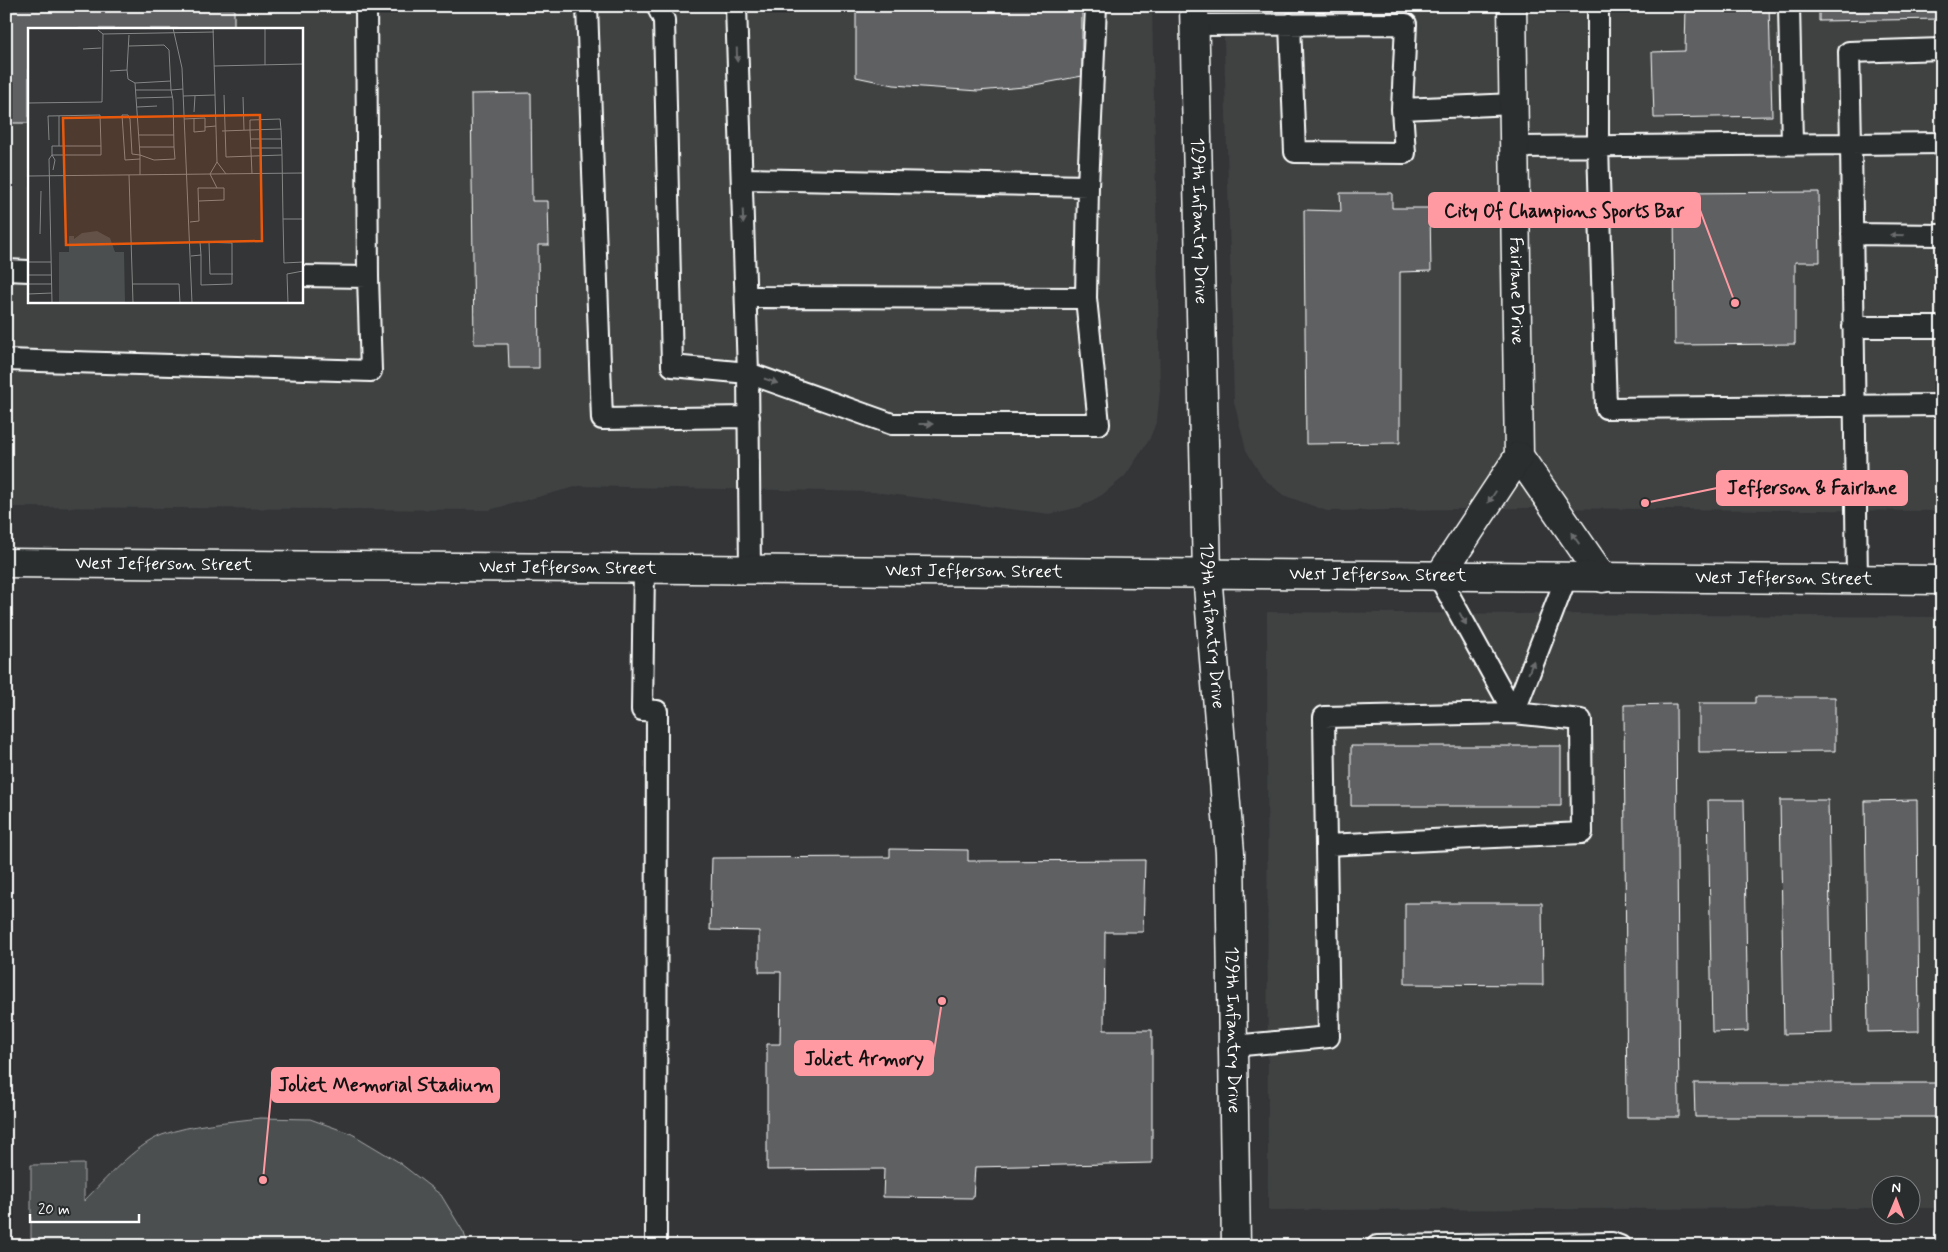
<svg xmlns="http://www.w3.org/2000/svg" width="1948" height="1252" font-family="Mynerve,sans-serif">
	<style>
		.built { fill: #404243; fill-rule: evenodd }
		.green { fill: #4c4f50; stroke: #a6a7a8 }
		.building { fill: #5f6162; stroke: #fff }
		.lines { fill: none; stroke-linecap: round; stroke-linejoin: round }
		.service-casing { stroke: #fff; stroke-width: 24 }
		.minor-casing { stroke: #fff; stroke-width: 31 }
		.tertiary-casing { stroke: #fff; stroke-width: 31 }
		.primary-casing { stroke: #fff; stroke-width: 31 }
		.service { stroke: #2a2d2e; stroke-width: 20 }
		.minor { stroke: #2a2d2e; stroke-width: 28 }
		.tertiary { stroke: #2a2d2e; stroke-width: 28 }
		.primary { stroke: #2a2d2e; stroke-width: 28 }
		.oneway { fill: #6a6c6d }
		.labels { text-anchor: middle; dominant-baseline: central; stroke-width: 4; stroke-linejoin: round; paint-order: stroke }
		.street-label { font-size: 18px; fill: #fff; stroke: #2a2d2e }
		.inset-road { fill: none; stroke: #858686; stroke-width: 1 }
		.view { fill: #e8590c; fill-opacity: 0.15; stroke: #e8590c; stroke-width: 2.5 }
		.inset-edge { fill: none; stroke: #fff; stroke-width: 2.5 }
		.leader { fill: none; stroke: #ff9aa2; stroke-width: 2 }
		.callout-dot { fill: #ff9aa2; stroke: #2a2d2e; stroke-width: 2 }
		.callout { fill: #ff9aa2; stroke: #ff9aa2; stroke-width: 2 }
		.callout-label { font-size: 19px; text-anchor: middle; font-weight: bold; fill: #111 }
	</style>
	<rect width="100%" height="100%" fill="#333536"/>
	<filter id="ink" filterUnits="userSpaceOnUse"><feTurbulence type="fractalNoise" baseFrequency=".02" numOctaves="2"/><feDisplacementMap in="SourceGraphic" scale="10" xChannelSelector="R" yChannelSelector="G"/><feConvolveMatrix kernelMatrix="1 2 1 2 8 2 1 2 1" color-interpolation-filters="sRGB"/></filter>
	<g filter="url(#ink)">
		<path class="built" d="M6,6H1152L1160,390L1157,420L1149,440L1125,476L1102,495L1080,507L1050,514L873,492L579,486L489,510L6,507ZM29,29H301V301H29Z
			M1223,6H1942V511L1526,508L1327,511L1283,495L1262,477L1246,450L1234,402Z
			M1267,612L1942,617V1208H1911L1910,1184H1880V1208L1268,1210Z"/>
		<path class="green" d="M260,1118L310,1119L352,1134L397,1161L441,1195L464,1233L468,1246H31V1165L84,1164V1201C106,1179 133,1147 162,1135C192,1124 229,1122 260,1118Z"/>
		<path class="building" d="M856,6H1082V76L1024,87L978,91L894,85L856,77Z
			M1686,6H1769L1772,116L1654,118L1652,52L1685,51Z
			M1819,6H1942V19L1819,21Z
			M6,8L234,9V29H29V123H6Z
			M531,93L532,201H548L549,245H538L539,368H509L508,344H474L471,94Z
			M1819,192L1820,262H1795V344L1675,345L1674,193Z
			M1340,193H1392V208H1430L1431,271L1400,272V443L1306,444L1304,210L1341,211Z
			M1755,697H1835V751L1699,752V703H1755Z
			M1676,704L1679,1117H1627L1624,705Z
			M1351,746H1561V806H1351Z
			M1708,800H1744L1748,1031L1712,1032Z
			M1780,800H1828L1832,1033L1784,1034Z
			M1917,800L1919,1031L1868,1032L1865,801Z
			M890,849L968,850V861L1145,860L1143,932H1105L1104,1030H1152V1163L975,1167L973,1198L883,1197L884,1169L767,1170V1044H780L781,972H759V931L710,930L712,858L890,857Z
			M1405,903H1542L1543,985L1405,984Z
			M1694,1083H1942V1117H1695Z"/>
		<g class="lines">
			<g class="service-casing">
				<path id="service" d="M366,6L368,277
					M587,6L602,419L749,417
					M657,6L664,20L672,366L748,373L750,570
					M736,6L748,373L892,424H1099L1086,298
					M1598,6V146L1606,408L1942,405
					M1789,6L1792,144
					M1290,24L1295,152L1405,153L1402,109
					M1194,25L1406,24L1402,109L1514,104
					M1942,49L1849,52L1851,144L1942,143
					M1514,147L1851,144L1857,580
					M742,179L1088,186
					M1852,234L1942,235
					M6,270L29,271
					M746,297L1086,298L1088,186L1096,6
					M1853,327H1942
					M6,360L371,371L368,277L301,276
					M644,569L642,710L657,711L656,1246
					M1439,577L1514,713
					M1514,713L1566,578
					M1233,1046L1329,1037L1324,717L1514,713L1581,720L1582,833L1326,845
					M1377,1246L1612,1243L1620,1246"/>
			</g>
			<g class="minor-casing">
				<g id="minor">
					<path id="s1" d="M1512,6L1519,456L1603,578"/>
					<path d="M1439,577L1519,456"/>
				</g>
			</g>
			<g class="tertiary-casing">
				<g id="tertiary">
					<path id="s2" d="M1194,6L1207,574L1230,853L1236,1246"/>
				</g>
			</g>
			<g class="primary-casing">
				<g id="primary">
					<path id="s3" d="M6,563L1942,580"/>
				</g>
			</g>
			<use href="#service" class="service"/>
			<use href="#minor" class="minor"/>
			<use href="#tertiary" class="tertiary"/>
			<use href="#primary" class="primary"/>
		</g>
		<defs><path id="oneway-solid" d="M-6-.8H1V-3.2L6.5 0L1 3.2V.8H-6Z" transform="scale(1.25)"/></defs>
		<g class="oneway">
			<use href="#oneway-solid" transform="translate(737 55) rotate(88)"/>
			<use href="#oneway-solid" transform="translate(743 217) rotate(88)"/>
			<use href="#oneway-solid" transform="translate(1897 235) rotate(-179)"/>
			<use href="#oneway-solid" transform="translate(771 381) rotate(19)"/>
			<use href="#oneway-solid" transform="translate(926 424)"/>
			<use href="#oneway-solid" transform="translate(1492 497) rotate(124)"/>
			<use href="#oneway-solid" transform="translate(1575 538) rotate(-125)"/>
			<use href="#oneway-solid" transform="translate(1463 619) rotate(61)"/>
			<use href="#oneway-solid" transform="translate(1531 667) rotate(-69)"/>
		</g>
	</g>
	<g class="labels">
		<g class="street-label">
			<text stroke="none"><textPath href="#s2" startOffset="215">129th Infantry Drive</textPath></text>
			<text stroke="none"><textPath href="#s1" startOffset="285">Fairlane Drive</textPath></text>
			<text stroke="none"><textPath href="#s3" startOffset="158">West Jefferson Street</textPath></text>
			<text stroke="none"><textPath href="#s3" startOffset="562">West Jefferson Street</textPath></text>
			<text stroke="none"><textPath href="#s3" startOffset="968">West Jefferson Street</textPath></text>
			<text stroke="none"><textPath href="#s3" startOffset="1372">West Jefferson Street</textPath></text>
			<text stroke="none"><textPath href="#s3" startOffset="1778">West Jefferson Street</textPath></text>
			<text stroke="none"><textPath href="#s2" startOffset="620">129th Infantry Drive</textPath></text>
			<text stroke="none"><textPath href="#s2" startOffset="1025">129th Infantry Drive</textPath></text>
		</g>
	</g>
	<g transform="translate(28 28)">
		<rect width="275" height="275" fill="#333536"/>
		<path d="M69,203L82,210L87,224H96L97,275H31V224H41V208H46V211L54,205Z" fill="#4c4f50"/>
		<path class="inset-road" d="M145,0L154,40L164,275M185,0L189,134L198,146M237,0V37M70,2L75,6L186,4M101,18L136,17L141,22L143,62L155,61M55,21L73,20M186,38L275,36M99,42L100,51L107,55L143,53M82,43L99,42L101,7M107,55L112,127L126,132L147,131L146,119M108,62H143L145,72L146,119H111M196,67L198,129L254,127L255,191H275M155,68L187,67M215,69L216,102M109,70L145,69M0,75L74,74L75,6M109,79L129,78M166,84L167,68M31,88V118M156,91L177,90V99L188,98M166,91V104L177,103V99M253,101L252,91L222,92V102L253,101L254,127M194,103L222,102L224,146M111,107H146M223,111H253M21,112L20,88L72,87L73,118M223,120H253M24,127L21,131L24,275M24,127H73V118H24V127L27,132L25,142M112,131L97,132L94,87H100L102,91L104,126L112,127V147M101,147L105,275M0,148L275,145M189,160L182,146L189,134M255,191L256,235L275,234M162,194L171,193L170,160H196V172L171,173M12,206L13,163M181,214L182,246H205M163,228L173,227V257L204,256V215L172,214L173,227M0,234H23M0,247H23M0,256H24M104,256H151L152,275M0,266L24,265M260,275L259,246L275,243"/>
		<path class="view" d="M232,87L234,213L38,217L35,90Z"/>
		<rect width="275" height="275" class="inset-edge"/>
	</g>
	<path class="leader" d="M1735 303L1700 210M1645 503L1717 488M942 1001L933 1058M263 1180L272 1085"/>
	<g class="callout-dot">
		<circle cx="1735" cy="303" r="5"/>
		<circle cx="1645" cy="503" r="5"/>
		<circle cx="942" cy="1001" r="5"/>
		<circle cx="263" cy="1180" r="5"/>
	</g>
	<g class="callout">
		<rect x="1429" y="193" width="271" height="34" rx="5"/>
		<rect x="1717" y="471" width="190" height="34" rx="5"/>
		<rect x="795" y="1041" width="138" height="34" rx="5"/>
		<rect x="272" y="1068" width="227" height="34" rx="5"/>
	</g>
	<g class="callout-label">
		<text x="1564" y="217">City Of Champions Sports Bar</text>
		<text x="1812" y="494">Jefferson &amp; Fairlane</text>
		<text x="864" y="1065">Joliet Armory</text>
		<text x="386" y="1091">Joliet Memorial Stadium</text>
	</g>
	<rect width="1948" height="1252" fill="none" stroke="#2a2d2e" stroke-width="25"/>
	<rect x="12" y="12" width="1923" height="1227" fill="none" stroke="#fff" stroke-width="2" filter="url(#ink)"/>
	<g transform="translate(1896 1200) rotate(1)"><circle r="24" fill="#2a2d2e" stroke="#7f8182"/>
	<path d="M0-4L9 19L0 12L-9 19Z" fill="#ff9aa2"/>
	<text y="-8" font-size="14" font-weight="bold" text-anchor="middle" fill="#ffffff">N</text>
	</g>
	<path d="M30 1214v8h109v-8" fill="none" stroke="#ffffff" stroke-width="2.5"/>
	<text x="38" y="1214" font-size="15" fill="#ffffff" stroke="#2a2d2e" stroke-width="4" paint-order="stroke">20 m</text>
</svg>
